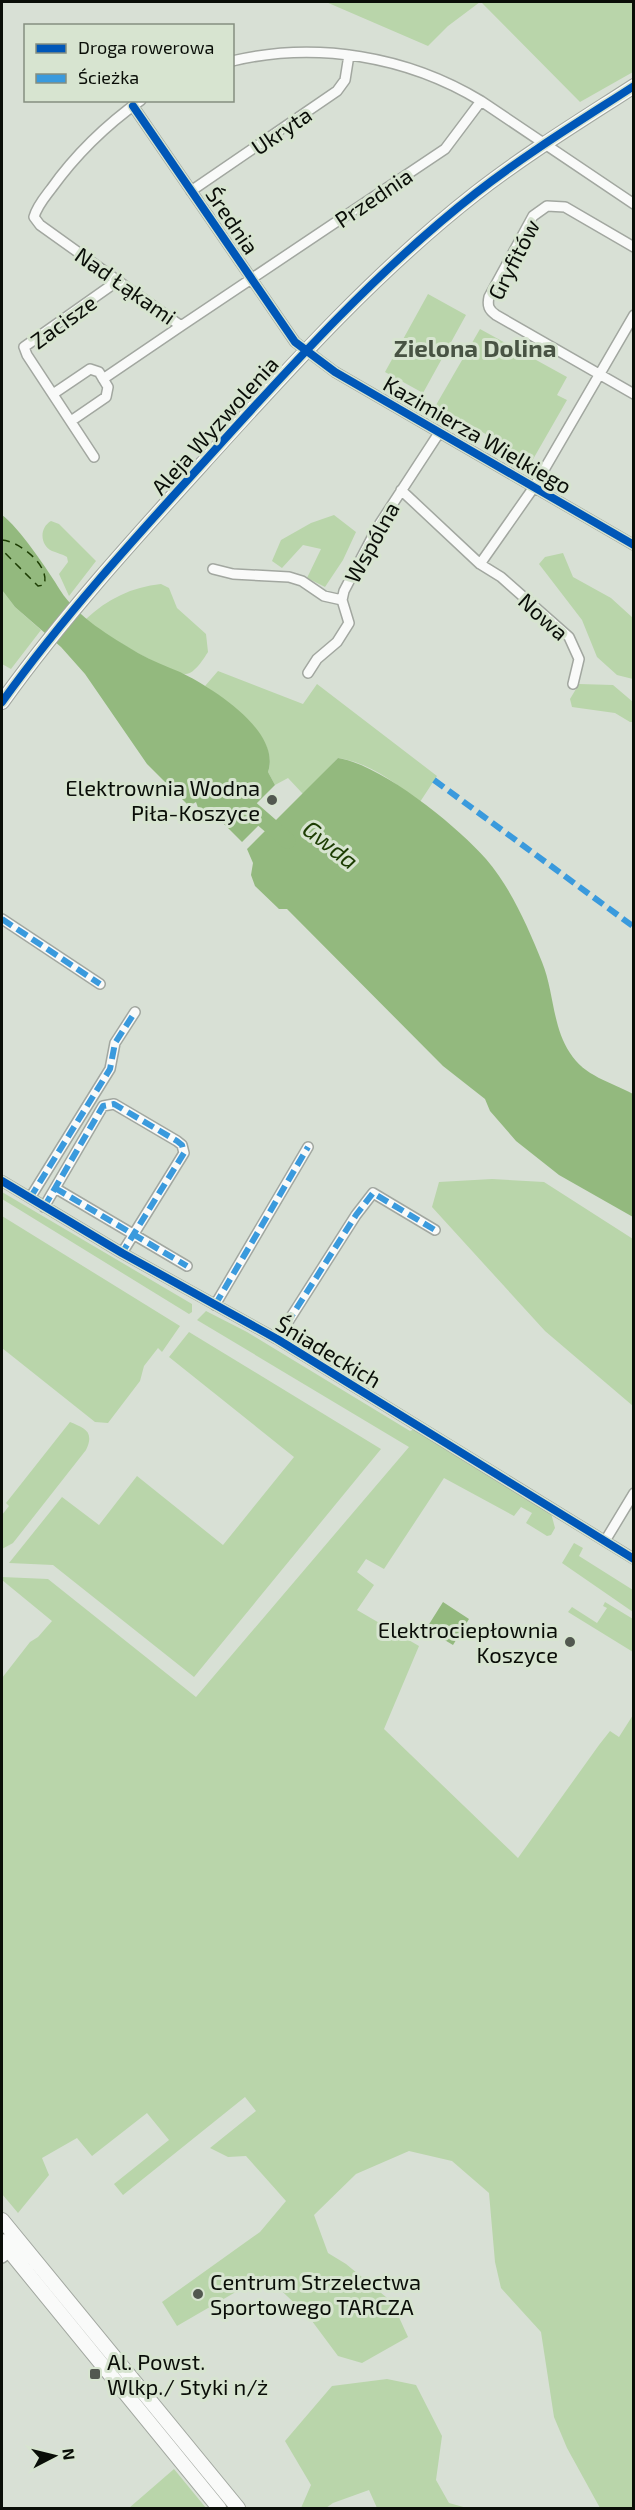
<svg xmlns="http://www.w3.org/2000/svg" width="635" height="2510" font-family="'Exo 2',sans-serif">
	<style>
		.green { fill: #b9d5aa }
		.water { fill: #93b97e }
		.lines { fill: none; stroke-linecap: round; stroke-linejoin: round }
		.river { stroke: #93b97e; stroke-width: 16 }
		.ferry { stroke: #1d3d03; stroke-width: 1.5; stroke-dasharray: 8 6; stroke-linecap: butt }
		.street-casing { stroke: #a2a7a0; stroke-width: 12 }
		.secondary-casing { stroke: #a2a7a0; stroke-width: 16 }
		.street { stroke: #f9faf9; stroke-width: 9 }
		.secondary { stroke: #f9faf9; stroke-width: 14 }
		.quiet { stroke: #3a9add; stroke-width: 6; stroke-dasharray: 12 6; stroke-linecap: butt }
		.cycleway-casing { stroke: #d7e4d0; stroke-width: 11 }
		.cycleway { stroke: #0057b8; stroke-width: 8 }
		.poi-dot { fill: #525850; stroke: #d7e4d0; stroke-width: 2 }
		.labels { text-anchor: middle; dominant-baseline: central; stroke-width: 6; stroke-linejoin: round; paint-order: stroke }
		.street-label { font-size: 22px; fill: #0a0e08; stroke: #d7e4d0 }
		.poi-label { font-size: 22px; fill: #0a0e08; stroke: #d7e4d0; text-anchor: end }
		.neighbourhood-label { font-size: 24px; font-weight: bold; fill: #485343; stroke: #d7e4d0 }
		.water-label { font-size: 24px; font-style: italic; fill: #1d3d03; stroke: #d7e4d0 }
	</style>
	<rect width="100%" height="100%" fill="#d8e0d5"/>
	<path class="green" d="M326,2H480L448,26L428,46Z
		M481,2H633V72L580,102Z
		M428,294L466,315L423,393L385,372Z
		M480,329L567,377L557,395L567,400L532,461L436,405Z
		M334,515L356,532L343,560L325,587L307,578L321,549L303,545L282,568L272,561L281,540L311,523Z
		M51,521L59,524L96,561L69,596L59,574L68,562L67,557C62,554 57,553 52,551C40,545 39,528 51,521Z
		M563,553L573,577L611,598L633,618V679L617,675L597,657L582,620L539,564L545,557Z
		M161,584L169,588L177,608L206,634L208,652C204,658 194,675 185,674C169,673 97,631 86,619C107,599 132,587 161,584Z
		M2,590L15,607L41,630L11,669L2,664Z
		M218,671L303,704L317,684L437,776L420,802C394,782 370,763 338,758L303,794L288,778L275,785L268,772C280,738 229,702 205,686Z
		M579,684L613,685L633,702V722H630L615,713L572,707L570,699Z
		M492,1179L544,1182L633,1239V1406L545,1331L432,1207L439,1182Z
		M2,1192L192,1304V1312L189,1314L2,1199Z
		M2,1216L180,1326L162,1352L158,1348L144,1366L140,1381L108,1423L95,1422L2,1348Z
		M206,1311L247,1332L410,1431L415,1429L551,1513L555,1528L551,1535L547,1536L526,1523L532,1513L521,1507L514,1516L444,1478L384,1569L366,1559L357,1572L374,1585L357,1610L419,1646L384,1729L518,1858L599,1745L610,1731L619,1737L633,1715V2508H600L567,2448L554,2417L541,2332L501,2288L495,2262L489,2193L452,2161L409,2151L356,2174L314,2215L328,2253L346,2264L392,2302L408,2337L362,2363L338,2356L309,2317L265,2275L177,2326L162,2302L260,2232L286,2201L246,2156L228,2157L210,2148L256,2111L245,2097L123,2195L114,2184L169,2140L147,2113L92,2156L77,2138L42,2158L49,2175L18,2213L2,2194V1678L30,1642L38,1637L52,1621L2,1580V1577L48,1579L196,1697L409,1447L197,1320Z
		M189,1332L381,1449L194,1677L53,1565L9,1563L62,1497L99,1525L137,1476L223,1545L294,1457L169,1357Z
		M70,1422C84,1428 95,1431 86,1450L13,1543L2,1549V1515L9,1506L6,1503Z
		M574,1543L583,1548L579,1556L633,1590V1612L562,1563Z
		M605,1602L633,1619V1652L568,1612L572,1607L597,1623L607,1608L603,1606Z
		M387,2379L416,2385L442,2436L436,2480L449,2503L467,2508H377L369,2490L333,2503L326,2508H301L311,2485L285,2441L332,2386Z
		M174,2469L206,2508H129Z"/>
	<path class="water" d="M2,515C18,526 50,573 60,590C78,618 110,636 138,653C152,661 166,666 180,672C211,687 282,731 268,772L275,785L256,804L268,816L242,842L209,809L202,812V819L196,802L189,806L147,764L85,674L61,647L15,607L2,590Z
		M338,758C382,765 456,825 486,859C511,888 528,927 542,962C554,991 552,1026 570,1053C584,1076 611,1082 633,1094V1217L559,1175L516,1141L490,1111L485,1099L443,1066L287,909H279L255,886L251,875L253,863L247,849Z
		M443,1602L469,1619L453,1645L426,1629Z"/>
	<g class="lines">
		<path class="river" d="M249,807L288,841"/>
		<path class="ferry" d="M2,540C19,541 51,566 44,585L38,586L2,550"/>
		<g class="street-casing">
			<path id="street" d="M232,61C316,41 407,56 481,101L634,204
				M141,100C106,125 76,154 51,189C45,197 37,206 34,217L40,225L181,326L445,149L481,101
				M133,106L295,342L335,372L634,545
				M191,191L337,91L345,80L349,55
				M634,247L565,207L547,206L533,216L489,297C487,306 489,310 496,315L634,394
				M103,379L181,326
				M53,394L90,369L99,372L108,387L106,397L71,421
				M94,457L27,355L24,347L109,287L116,279
				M401,490L480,564L501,577L569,637L579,659L573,684
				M480,564L534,487L634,315
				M213,569L233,574L289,577L302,581L324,596L342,600
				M308,673L317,659L337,642L349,623L342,600L344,591L377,528L439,433
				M2,919L100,984
				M2,1181L122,1253L277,1339L634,1559
				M55,1188L187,1266
				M30,1198L110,1069L115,1043L135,1012
				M44,1207L103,1106L114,1104L177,1141L182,1145L184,1153L122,1253
				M215,1305L308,1147
				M277,1339L356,1215L373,1193L435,1230
				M605,1541L634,1493
				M2,2239L16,2238L12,2251L2,2258"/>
		</g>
		<g class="secondary-casing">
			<path id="secondary" d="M2,702C63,617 133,540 203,463C289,368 375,272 476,193C526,154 580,121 634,86
				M2,2220L238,2508
				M2,2242L219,2508"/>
		</g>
		<use href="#street" class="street"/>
		<use href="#secondary" class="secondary"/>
		<path class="quiet" d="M434,780L634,927
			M2,919L100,984
			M55,1188L187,1266
			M30,1198L110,1069L115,1043L135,1012
			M44,1207L103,1106L114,1104L177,1141L182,1145L184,1153L122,1253
			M215,1305L308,1147
			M277,1339L356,1215L373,1193L435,1230"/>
		<g class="cycleway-casing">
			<path id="cycleway" d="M133,106L295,342L335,372L634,545
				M2,702C63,617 133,540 203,463C289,368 375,272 476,193C526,154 580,121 634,86
				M2,1181L122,1253L277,1339L634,1559"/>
		</g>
		<use href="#cycleway" class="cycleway"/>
	</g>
	<g class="poi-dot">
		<circle cx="272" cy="800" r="6"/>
		<circle cx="570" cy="1642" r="6"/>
		<circle cx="198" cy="2294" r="6"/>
		<rect x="89" y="2368" width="12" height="12" rx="3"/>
	</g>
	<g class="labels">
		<g class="street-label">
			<text transform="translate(281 130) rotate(-34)">Ukryta</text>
			<text transform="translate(373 197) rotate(-34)">Przednia</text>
			<text transform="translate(233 220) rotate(56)">Średnia</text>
			<text transform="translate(513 259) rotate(-63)">Gryfitów</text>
			<text transform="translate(126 285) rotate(35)">Nad Łąkami</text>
			<text transform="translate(63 321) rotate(-36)">Zacisze</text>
			<text transform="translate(214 425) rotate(-48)">Aleja Wyzwolenia</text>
			<text transform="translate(478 434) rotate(30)">Kazimierza Wielkiego</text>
			<text transform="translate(371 542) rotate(-61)">Wspólna</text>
			<text transform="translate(544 616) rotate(42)">Nowa</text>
			<text transform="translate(329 1351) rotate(31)">Śniadeckich</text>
		</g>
		<g class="poi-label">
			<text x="260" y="787">Elektrownia Wodna<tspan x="260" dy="25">Piła-Koszyce</tspan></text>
			<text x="558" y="1629">Elektrociepłownia<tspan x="558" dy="25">Koszyce</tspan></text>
			<text x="210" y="2281" text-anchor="start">Centrum Strzelectwa<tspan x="210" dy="25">Sportowego TARCZA</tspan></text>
			<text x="107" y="2361" text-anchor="start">Al. Powst.<tspan x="107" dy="25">Wlkp./ Styki n/ż</tspan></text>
		</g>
		<g class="neighbourhood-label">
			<text x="475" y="347">Zielona Dolina</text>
		</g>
		<g class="water-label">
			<text transform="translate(331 844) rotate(38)">Gwda</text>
		</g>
	</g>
	<rect width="635" height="2510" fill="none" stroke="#0a0e08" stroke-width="6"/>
	<rect x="24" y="24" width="210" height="78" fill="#d7e4d0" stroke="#858e80" stroke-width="1.5"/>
	<rect x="36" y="44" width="30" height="9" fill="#0057b8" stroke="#858e80" stroke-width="1.5"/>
	<text x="78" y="54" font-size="18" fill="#0a0e08">Droga rowerowa</text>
	<rect x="36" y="74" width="30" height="9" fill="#3a9add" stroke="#858e80" stroke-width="1.5"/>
	<text x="78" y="84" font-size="18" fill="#0a0e08">Ścieżka</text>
	<g transform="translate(54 2456) rotate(83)" stroke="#d7e4d0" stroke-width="4.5" paint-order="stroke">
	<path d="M0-4.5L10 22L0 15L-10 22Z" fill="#0a0e08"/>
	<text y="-9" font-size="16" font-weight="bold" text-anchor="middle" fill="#0a0e08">N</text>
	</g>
</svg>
